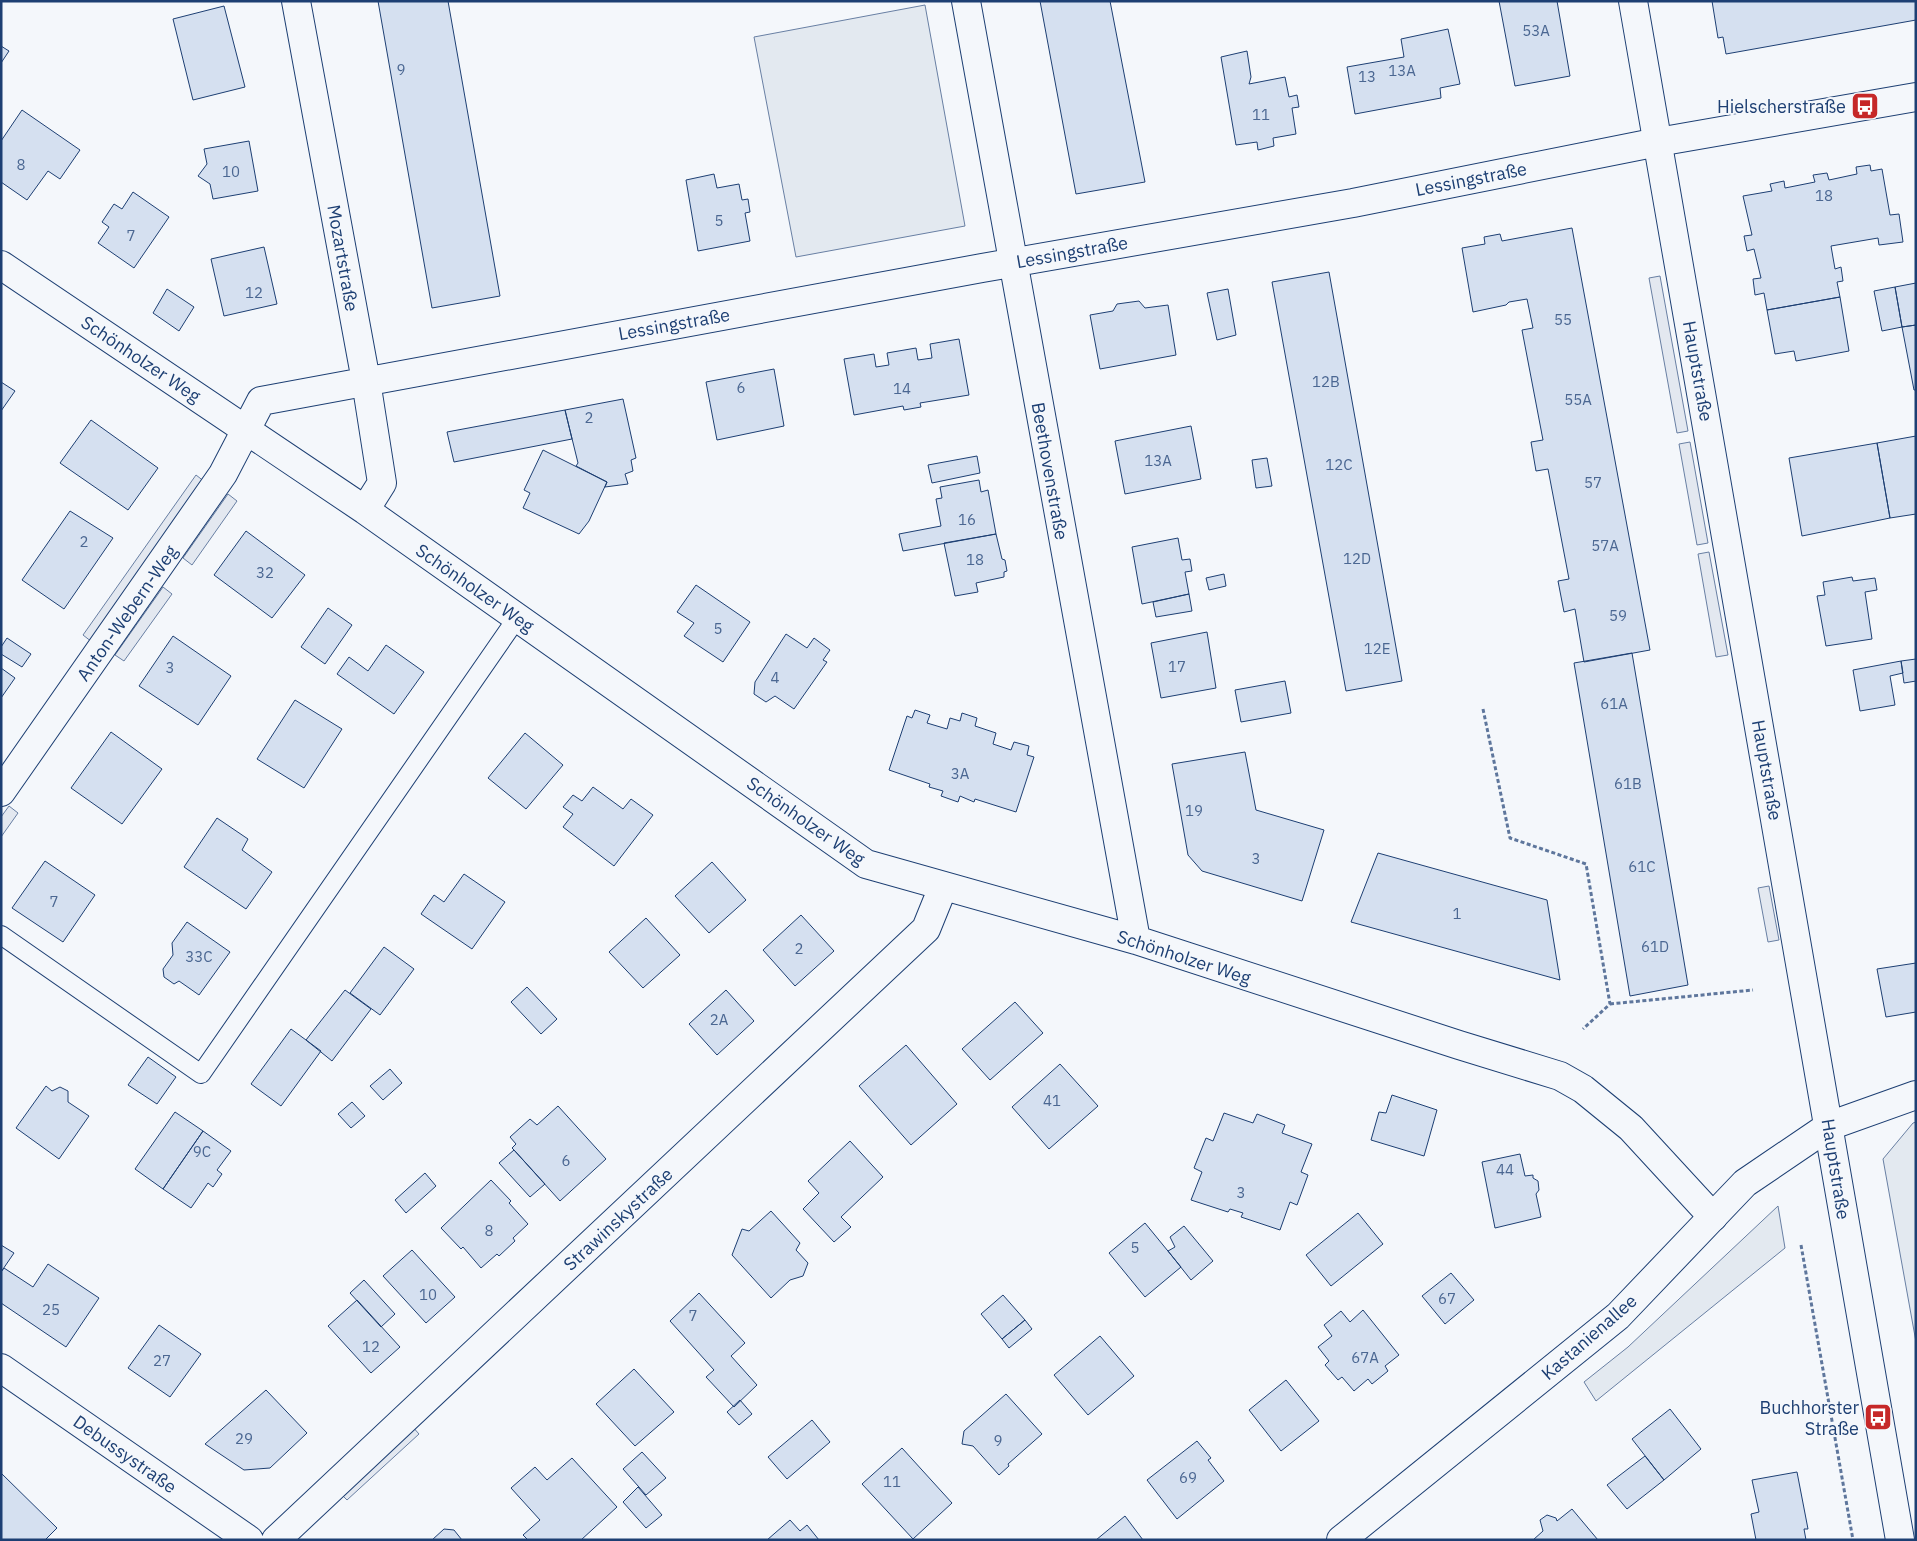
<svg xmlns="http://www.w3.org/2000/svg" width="1917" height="1541" font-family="'IBM Plex Sans',sans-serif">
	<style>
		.green { fill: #e3e9f0; stroke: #687fa3 }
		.parking { fill: #e3e8f0; stroke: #687fa3 }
		.building { fill: #d5e0f0; stroke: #1d3f73 }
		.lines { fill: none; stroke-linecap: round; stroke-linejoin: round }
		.service-casing { stroke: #1d3f73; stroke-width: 20 }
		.minor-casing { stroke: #1d3f73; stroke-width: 30 }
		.tertiary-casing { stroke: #1d3f73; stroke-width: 30 }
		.secondary-casing { stroke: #1d3f73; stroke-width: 30 }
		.path { stroke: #5e769c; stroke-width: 3; stroke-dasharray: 4 2.5; stroke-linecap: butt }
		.service { stroke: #f4f7fb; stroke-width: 18 }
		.minor { stroke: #f4f7fb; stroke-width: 28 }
		.tertiary { stroke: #f4f7fb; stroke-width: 28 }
		.secondary { stroke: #f4f7fb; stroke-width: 28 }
		.labels { text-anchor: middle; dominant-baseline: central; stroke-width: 4; stroke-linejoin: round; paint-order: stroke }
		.number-label { font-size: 15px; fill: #4b6792 }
		.poi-label { font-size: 18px; fill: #1d3f73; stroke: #f4f7fb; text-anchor: end }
		.street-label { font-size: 18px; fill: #1d3f73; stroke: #f4f7fb }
	</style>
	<rect width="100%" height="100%" fill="#f4f7fb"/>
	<path class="green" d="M925,5L965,226L796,257L754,37Z
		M1916,1122V1342L1883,1159L1913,1123Z
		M1778,1206L1785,1248L1596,1401L1584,1382L1628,1347Z"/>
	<path class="parking" d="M1660,276L1688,431L1677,433L1649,278Z
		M1690,442L1708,543L1697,545L1679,444Z
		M196,475L205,482L92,642L83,635Z
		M228,494L237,501L192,565L183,558Z
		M1709,552L1728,655L1716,657L1698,554Z
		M163,587L172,594L124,661L115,655Z
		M9,806L18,813L1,837V817Z
		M1769,886L1779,940L1768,942L1758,888Z
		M411,1425L419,1434L347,1500L339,1492Z"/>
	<path class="building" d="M378,1H448L500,296L432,308Z
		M1040,1H1110L1145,182L1076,194Z
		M1499,1H1557L1570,76L1515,86Z
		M1712,1H1916V20L1726,54L1723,37L1718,38Z
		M224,6L245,87L193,100L173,19Z
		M1448,29L1460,84L1440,88L1441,98L1355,114L1347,67L1404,57L1401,39Z
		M1,46L9,51L1,63Z
		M1247,51L1251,77L1249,84L1285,77L1289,97L1297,95L1299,107L1292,108L1296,134L1273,138L1274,146L1258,150L1257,142L1236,145L1221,57Z
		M22,110L80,150L60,179L48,171L27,200L1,182V141Z
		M249,141L258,191L213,199L210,184L198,176L207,164L204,149Z
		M1870,165L1871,171L1882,169L1890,215L1899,214L1903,242L1879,245L1878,238L1831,246L1835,269L1841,267L1843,281L1837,282L1840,297L1767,310L1764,293L1755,295L1753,279L1761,278L1754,249L1747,251L1744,236L1752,235L1743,196L1772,191L1770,184L1784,181L1785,188L1815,182L1813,175L1827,173L1829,180L1857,174L1856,167Z
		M714,174L717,188L739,184L742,200L748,199L750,212L745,213L750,241L698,251L686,180Z
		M133,192L169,217L134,268L98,243L109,227L102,222L114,204L122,209Z
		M1572,228L1650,650L1584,662L1575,609L1564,612L1558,581L1569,579L1548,469L1536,471L1531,442L1543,440L1522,330L1533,328L1527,299L1509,302L1506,305L1473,312L1462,248L1485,244L1484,237L1500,234L1502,241Z
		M264,247L277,304L224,316L211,259Z
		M1329,272L1402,681L1346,691L1272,282Z
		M1916,283V325L1902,327L1895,287Z
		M1895,287L1902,327L1882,331L1874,291Z
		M167,289L194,307L179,331L153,313Z
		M1228,289L1236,335L1217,340L1207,293Z
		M1840,297L1849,351L1796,361L1794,351L1775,354L1767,310Z
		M1139,301L1145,308L1168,305L1176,355L1100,369L1090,315L1113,311L1117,304Z
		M1916,325V390H1914L1902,327Z
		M959,339L969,395L920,403L921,407L904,410L903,406L854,415L844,359L874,354L876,367L889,365L887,353L916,348L918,360L932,358L930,344Z
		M774,369L784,426L717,440L706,382Z
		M1,382L15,391L1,411Z
		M623,399L636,458L631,460L633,471L625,474L628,484L605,487L607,482L576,466L578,463L565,410Z
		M565,410L572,439L454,462L447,432Z
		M91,420L158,468L128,510L60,463Z
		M1191,426L1201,479L1125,494L1115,441Z
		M1916,436V514L1890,518L1877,443Z
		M1877,443L1890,518L1802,536L1789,458Z
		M543,450L607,482L589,521L579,534L523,508L530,493L524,490Z
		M977,456L980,473L932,483L928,465Z
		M1267,458L1272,486L1256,488L1252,460Z
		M979,480L981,492L988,490L996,534L903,551L899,534L941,526L936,499L942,498L940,487Z
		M70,511L113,538L64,609L22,580Z
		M246,531L305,575L272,618L214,575Z
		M996,534L1002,559L1005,560L1007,571L1004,572V577L976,583L978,592L955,596L944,543Z
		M1178,538L1182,560L1190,559L1192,571L1185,572L1189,594L1142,604L1132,547Z
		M1224,574L1226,586L1209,590L1206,578Z
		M1852,577L1853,581L1875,578L1877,590L1865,592L1872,639L1826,646L1817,596L1825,595L1823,582Z
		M696,585L750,622L723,662L684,636L694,623L677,612Z
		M1189,594L1192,611L1156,617L1153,602Z
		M328,608L352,625L325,664L301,647Z
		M1207,632L1216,688L1161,698L1151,643Z
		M786,634L807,648L814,638L830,650L823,660L827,662L794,709L775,696L766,702L754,694L755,682Z
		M173,636L231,676L198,725L139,686Z
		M7,638L31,654L22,667L1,654V647Z
		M386,645L424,672L394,714L337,674L349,657L368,671Z
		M1632,653L1688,985L1630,996L1574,663Z
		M1916,659V681L1904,683L1901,661Z
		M1901,661L1903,673L1890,676L1895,705L1860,711L1853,670Z
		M1,668L15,678L1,698Z
		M1285,681L1291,713L1241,722L1235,690Z
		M295,700L342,729L304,788L257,759Z
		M915,710L930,715L927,723L947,729L950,718L960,721L962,713L977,718L975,726L996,733L993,744L1011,750L1014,742L1029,746L1027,755L1034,757L1016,812L975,799L974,802L960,796L958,802L941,796L943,791L929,787L930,784L889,770L907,716L912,718Z
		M111,732L162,769L122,824L71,788Z
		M525,733L563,765L526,809L488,778Z
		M1245,752L1256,810L1324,830L1302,901L1202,871L1188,855L1172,764Z
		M593,787L623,809L631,799L653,815L614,866L563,827L573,814L563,807L573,795L582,801Z
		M217,818L248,839L242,850L272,872L246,909L184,867Z
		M1378,853L1547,900L1560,980L1351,922Z
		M45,861L95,895L63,942L12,908Z
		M712,862L746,900L709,933L675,896Z
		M464,874L505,902L472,949L421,914L434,895L444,902Z
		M801,915L834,951L795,986L763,950Z
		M646,918L680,955L643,988L609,952Z
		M187,922L230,952L199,995L179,981L174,984L164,977L163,969L173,955L172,943Z
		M384,947L414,969L380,1015L350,993Z
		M1916,963V1012L1886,1017L1877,969Z
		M527,987L557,1019L541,1034L511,1002Z
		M345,990L371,1009L332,1061L306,1040Z
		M726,990L754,1021L717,1055L689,1024Z
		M1015,1002L1043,1033L990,1080L962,1049Z
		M291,1029L321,1051L281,1106L251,1084Z
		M906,1045L957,1104L911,1145L859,1086Z
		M148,1057L176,1077L157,1104L128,1085Z
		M1060,1064L1098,1106L1049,1149L1012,1107Z
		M390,1069L402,1083L383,1100L370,1086Z
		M46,1086L52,1091L60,1087L68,1091V1102L89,1116L59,1159L16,1128Z
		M1392,1095L1437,1110L1424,1156L1371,1140L1379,1112L1386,1113Z
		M352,1102L365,1116L351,1128L338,1114Z
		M558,1106L606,1159L560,1201L514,1150L512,1148L516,1144L510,1137L530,1119L537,1125Z
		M175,1112L203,1131L163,1189L135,1169Z
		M1224,1113L1253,1123L1257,1114L1285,1125L1282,1133L1312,1144L1301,1172L1308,1175L1297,1205L1290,1202L1280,1230L1241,1217L1243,1213L1230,1209L1228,1212L1191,1200L1202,1172L1194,1168L1206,1138L1213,1141Z
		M203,1131L231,1151L217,1170L222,1174L213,1187L208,1183L191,1208L163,1189Z
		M850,1141L883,1177L841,1217L851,1227L834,1242L803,1209L819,1193L808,1181Z
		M514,1150L545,1184L530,1197L499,1163Z
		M1520,1154L1525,1176L1533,1175V1178L1538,1181L1539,1190L1536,1194L1541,1217L1495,1228L1482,1162Z
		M425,1173L436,1186L406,1213L395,1200Z
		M491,1180L511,1201L509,1203L528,1224L513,1238L515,1241L499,1256L497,1254L481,1268L463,1247L461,1249L441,1228Z
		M771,1211L800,1243L796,1250L808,1263L803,1276L790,1280L771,1298L732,1255L742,1229L749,1231Z
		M1358,1213L1383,1244L1331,1286L1306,1255Z
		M1145,1223L1181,1267L1145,1297L1109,1253Z
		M1184,1226L1213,1261L1191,1280L1168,1251L1175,1247L1170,1237Z
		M1,1245L14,1253L1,1272Z
		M412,1250L455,1297L426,1323L383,1276Z
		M48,1264L99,1298L66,1347L1,1303V1272L4,1268L33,1287Z
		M1451,1273L1474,1300L1445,1324L1422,1296Z
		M364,1280L395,1314L381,1327L350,1293Z
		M699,1293L745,1343L731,1356L757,1385L734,1407L706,1377L714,1370L670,1321Z
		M1003,1295L1025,1320L1002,1339L981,1314Z
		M357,1300L400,1347L371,1373L328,1326Z
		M1363,1310L1399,1355L1385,1366L1388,1371L1372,1384L1368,1379L1354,1391L1342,1377L1338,1380L1325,1365L1329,1361L1318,1347L1332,1336L1324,1325L1341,1311L1350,1322Z
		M1025,1320L1032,1329L1009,1348L1002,1339Z
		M159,1325L201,1354L170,1397L128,1368Z
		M1100,1336L1134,1376L1088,1415L1054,1375Z
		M634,1369L674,1412L635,1446L596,1404Z
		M1286,1380L1319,1421L1281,1451L1249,1410Z
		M266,1390L307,1433L270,1468L244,1470L205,1444Z
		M1006,1394L1042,1434L1008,1464L1009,1466L999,1475L973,1446L962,1444L964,1431Z
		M740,1400L752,1414L739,1425L727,1412Z
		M1670,1409L1701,1449L1664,1480L1632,1439Z
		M812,1420L830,1442L787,1479L768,1457Z
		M1197,1441L1211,1458L1208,1460L1224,1481L1177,1519L1147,1480Z
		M902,1448L952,1503L913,1539L862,1484Z
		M642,1452L666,1478L646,1495L623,1469Z
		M1645,1456L1664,1480L1627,1509L1607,1485Z
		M572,1458L617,1507L581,1540H528L523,1535L540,1520L511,1488L535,1467L547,1480Z
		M1797,1472L1808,1529H1804L1806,1540H1756L1751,1514L1759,1512L1752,1480Z
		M1,1473L57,1528L45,1540H1Z
		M638,1487L662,1515L646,1528L623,1502Z
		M1572,1509L1598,1540H1533L1543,1531L1540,1520L1547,1515L1556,1518L1557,1521Z
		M1125,1516L1143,1540H1096Z
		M790,1520L800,1531L807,1525L819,1540H767Z
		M444,1529L454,1530L462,1540H432Z"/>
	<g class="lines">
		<g class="service-casing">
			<path id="service" d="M1,935L201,1074L517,618"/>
		</g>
		<g class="minor-casing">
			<path id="minor" d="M296,1L366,381L382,483L365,510
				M966,1L1136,940
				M1,265L365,510L866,864L1136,940L1459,1045L1560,1076L1583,1089L1631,1128L1713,1217
				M1,792L223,474L261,401L982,268L1353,203L1658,142
				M1829,1126L1916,1095
				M1,1368L249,1540
				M276,1540L926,929L943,887"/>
		</g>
		<g class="tertiary-casing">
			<path id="tertiary" d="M1658,142L1916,97
				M1341,1540L1618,1316L1745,1183L1829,1126"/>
		</g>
		<g class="secondary-casing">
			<path id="secondary" d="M1633,1L1900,1540"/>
		</g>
		<path class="path" d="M1483,709L1510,838L1586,864L1610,1004L1583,1029
			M1610,1004L1753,990
			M1801,1245L1853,1540"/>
		<use href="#service" class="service"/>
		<use href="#minor" class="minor"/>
		<use href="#tertiary" class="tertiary"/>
		<use href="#secondary" class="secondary"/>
	</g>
	<defs>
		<g id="bus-square" transform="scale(1.4375)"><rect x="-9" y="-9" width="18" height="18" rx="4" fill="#c62828" stroke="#f4f7fb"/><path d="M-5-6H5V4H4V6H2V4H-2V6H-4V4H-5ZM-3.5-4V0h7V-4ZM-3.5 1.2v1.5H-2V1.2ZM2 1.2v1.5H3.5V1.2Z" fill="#fff"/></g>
	</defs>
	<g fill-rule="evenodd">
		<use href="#bus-square" x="1865" y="106"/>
		<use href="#bus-square" x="1878" y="1417"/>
	</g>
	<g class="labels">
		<g class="number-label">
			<text x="1536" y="30">53A</text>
			<text x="401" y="69">9</text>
			<text x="1402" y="70">13A</text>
			<text x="1367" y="76">13</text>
			<text x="1261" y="114">11</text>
			<text x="21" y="164">8</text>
			<text x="231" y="171">10</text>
			<text x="1824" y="195">18</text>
			<text x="719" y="220">5</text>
			<text x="131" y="235">7</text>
			<text x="254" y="292">12</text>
			<text x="1563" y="319">55</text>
			<text x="1326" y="381">12B</text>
			<text x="741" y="387">6</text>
			<text x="902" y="388">14</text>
			<text x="1578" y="399">55A</text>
			<text x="589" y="417">2</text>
			<text x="1158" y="460">13A</text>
			<text x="1339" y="464">12C</text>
			<text x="1593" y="482">57</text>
			<text x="967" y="519">16</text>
			<text x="84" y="541">2</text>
			<text x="1605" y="545">57A</text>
			<text x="1357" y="558">12D</text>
			<text x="975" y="559">18</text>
			<text x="265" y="572">32</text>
			<text x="1618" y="615">59</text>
			<text x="718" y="628">5</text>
			<text x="1377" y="648">12E</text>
			<text x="1177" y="666">17</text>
			<text x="170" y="667">3</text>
			<text x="775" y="677">4</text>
			<text x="1614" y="703">61A</text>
			<text x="960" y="773">3A</text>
			<text x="1628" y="783">61B</text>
			<text x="1194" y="810">19</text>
			<text x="1256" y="858">3</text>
			<text x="1642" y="866">61C</text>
			<text x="54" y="901">7</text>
			<text x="1457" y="913">1</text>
			<text x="1655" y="946">61D</text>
			<text x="799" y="948">2</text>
			<text x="199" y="956">33C</text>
			<text x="719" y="1019">2A</text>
			<text x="1052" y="1100">41</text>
			<text x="202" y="1151">9C</text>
			<text x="566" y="1160">6</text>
			<text x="1505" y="1169">44</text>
			<text x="1241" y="1192">3</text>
			<text x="489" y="1230">8</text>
			<text x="1135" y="1247">5</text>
			<text x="428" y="1294">10</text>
			<text x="1447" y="1298">67</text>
			<text x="51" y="1309">25</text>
			<text x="693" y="1315">7</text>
			<text x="371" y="1346">12</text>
			<text x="1365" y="1357">67A</text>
			<text x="162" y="1360">27</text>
			<text x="244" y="1438">29</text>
			<text x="998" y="1440">9</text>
			<text x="1188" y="1477">69</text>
			<text x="892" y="1481">11</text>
		</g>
		<g class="poi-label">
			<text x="1846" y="106">Hielscherstraße</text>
			<text x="1859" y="1407">Buchhorster<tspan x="1859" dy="21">Straße</tspan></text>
		</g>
		<g class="street-label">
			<text transform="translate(1471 179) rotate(-11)">Lessingstraße</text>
			<text transform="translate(1072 252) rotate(-10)">Lessingstraße</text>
			<text transform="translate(343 258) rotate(80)">Mozartstraße</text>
			<text transform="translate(674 324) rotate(-10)">Lessingstraße</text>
			<text transform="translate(141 359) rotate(34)">Schönholzer Weg</text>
			<text transform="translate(1698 371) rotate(80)">Hauptstraße</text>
			<text transform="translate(1050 471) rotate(80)">Beethovenstraße</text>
			<text transform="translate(475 588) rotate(35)">Schönholzer Weg</text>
			<text transform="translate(127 613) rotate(-55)">Anton-Webern-Weg</text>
			<text transform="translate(1767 770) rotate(80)">Hauptstraße</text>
			<text transform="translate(806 821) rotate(35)">Schönholzer Weg</text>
			<text transform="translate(1184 957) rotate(18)">Schönholzer Weg</text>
			<text transform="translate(1836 1169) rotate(81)">Hauptstraße</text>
			<text transform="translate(618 1219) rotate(-43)">Strawinskystraße</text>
			<text transform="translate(1589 1337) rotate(-41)">Kastanienallee</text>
			<text transform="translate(125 1454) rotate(35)">Debussystraße</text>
		</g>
	</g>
	<rect width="1917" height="1541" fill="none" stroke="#1d3f73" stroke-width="5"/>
</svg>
